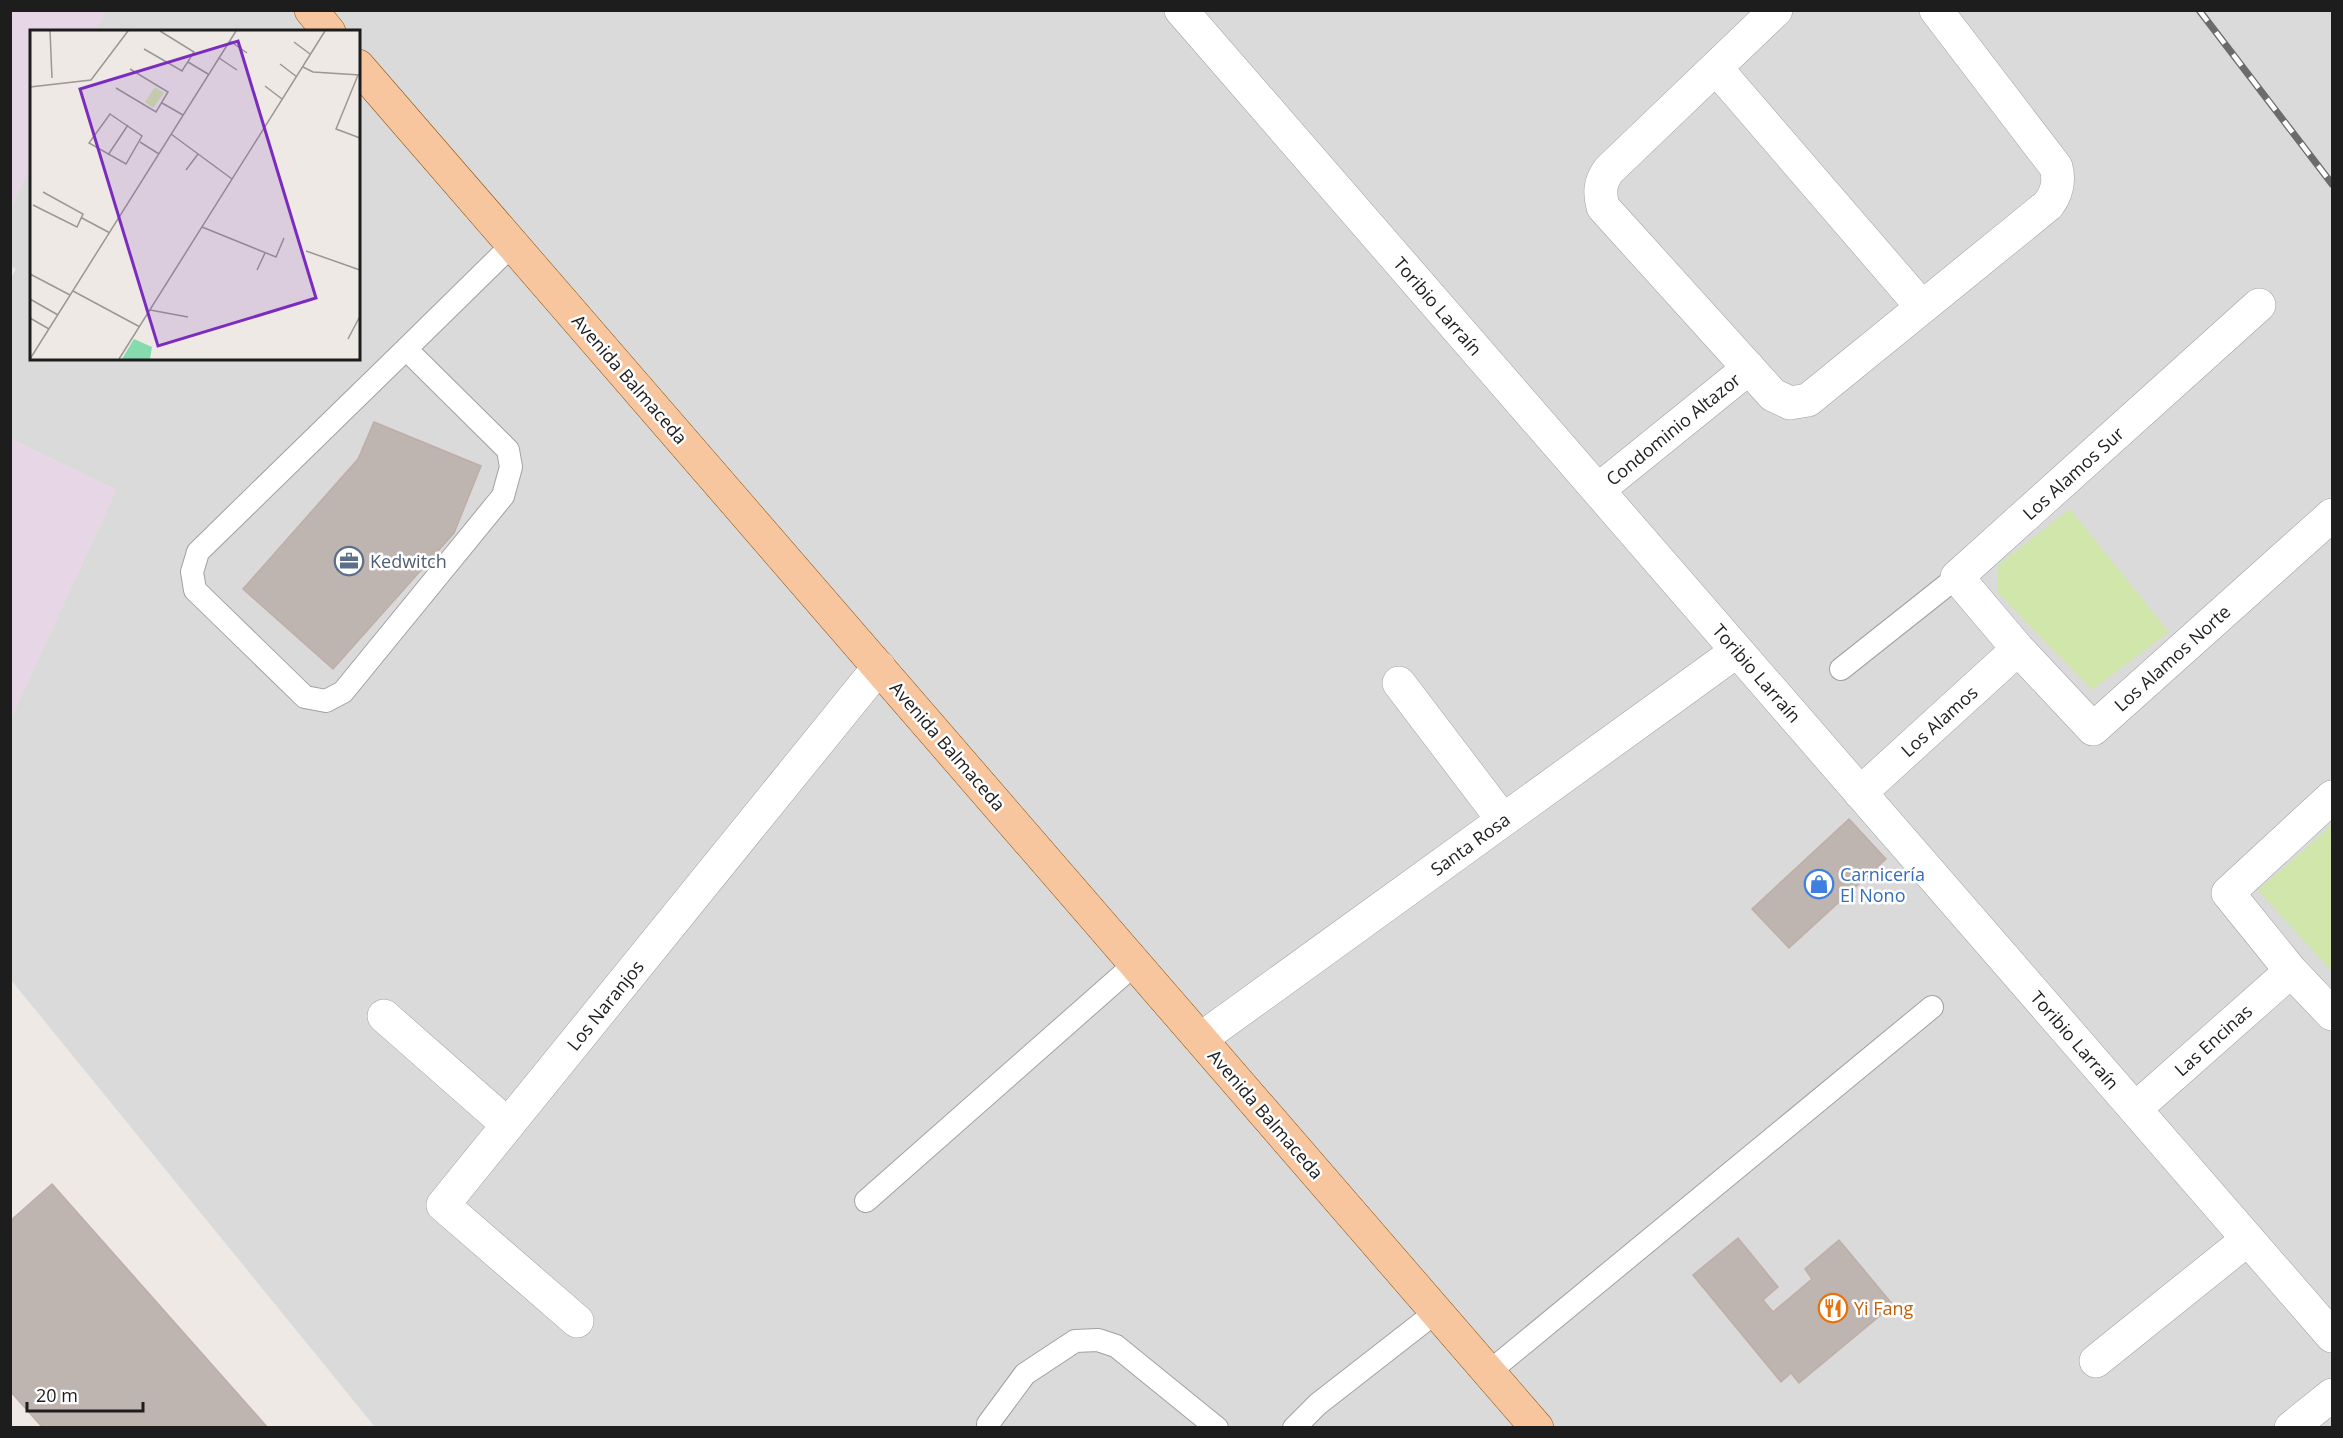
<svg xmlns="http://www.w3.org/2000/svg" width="2343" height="1438" font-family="'Open Sans',sans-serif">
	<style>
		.residential { fill: #dbdada }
		.industrial { fill: #e7d6e6 }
		.grass { fill: #d0e6ab }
		.building { fill: #beb4b0; stroke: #bfaea7; stroke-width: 1.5 }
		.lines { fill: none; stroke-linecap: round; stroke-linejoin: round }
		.lane-casing { stroke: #a1a1a1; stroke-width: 24 }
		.street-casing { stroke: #a1a1a1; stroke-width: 34 }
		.primary-casing { stroke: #905107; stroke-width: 34 }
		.lane { stroke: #fff; stroke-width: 22 }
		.street { stroke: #fff; stroke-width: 33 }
		.primary { stroke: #f7c69f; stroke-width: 33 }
		.rail-casing { stroke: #6b6b6b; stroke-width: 7 }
		.rail { stroke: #fff; stroke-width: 4.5; stroke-dasharray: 14; stroke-linecap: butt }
		.labels { text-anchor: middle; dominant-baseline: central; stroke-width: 5; stroke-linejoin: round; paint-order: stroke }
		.street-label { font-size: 18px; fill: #1d1d1d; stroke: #fff }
		.service-label { font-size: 18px; fill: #4e5e75; stroke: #fff; text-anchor: start }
		.shop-label { font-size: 18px; fill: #366cbe; stroke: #fff; text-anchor: start }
		.food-label { font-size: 18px; fill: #c56008; stroke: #fff; text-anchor: start }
		.inset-road { fill: none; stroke: #9a9794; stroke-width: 1.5 }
		.view { fill: #7b2cbf; fill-opacity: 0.15; stroke: #7b2cbf; stroke-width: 3 }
		.inset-edge { fill: none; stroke: #1d1d1d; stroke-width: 3 }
	</style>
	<rect width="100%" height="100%" fill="#eee9e4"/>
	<path class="residential" d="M105,11H2332V1427H375L11,980V718L116,490L11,439L10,280L16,269L11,266V208L31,164L32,358H358V32L95,31Z"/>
	<path class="industrial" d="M11,10L105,11L95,31L32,32L31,164L11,208Z
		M11,439L116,490L11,718Z"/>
	<path class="grass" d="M2070,509L2169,632L2092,690L1997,592L1998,565Z
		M2332,825V972L2258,890Z"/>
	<path class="building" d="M374,422L481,466L454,533L333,669L243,589L358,459Z
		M1849,819L1886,859L1789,948L1752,909Z
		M52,1184L268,1428H43L10,1391V1221Z
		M1738,1238L1778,1287L1763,1300L1773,1312L1812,1279L1805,1269L1839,1240L1893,1305L1799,1383L1791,1373L1781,1382L1693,1275Z"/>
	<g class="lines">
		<g class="lane-casing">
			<path id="lane" d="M406,349L508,450L511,467L503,496L343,692L326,701L305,697L195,590L192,572L198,552Z
				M406,349L513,244
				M1841,669L1957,577
				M866,1201L1136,963
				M1489,1372L1932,1007
				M988,1428V1424L1025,1374L1075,1341L1098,1340L1116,1346L1217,1428
				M1294,1428L1318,1404L1436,1312"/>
		</g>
		<g class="street-casing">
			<path id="street" d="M1181,10L2332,1336
				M1776,10L1609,170C1600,182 1599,192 1603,207L1773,395L1790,403L1808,400L2048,205C2057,193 2060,182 2056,167L1936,10
				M1716,68L1922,307
				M2259,305L1957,577L2018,649L2093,729L2332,515
				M1598,490L1749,368
				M1399,683L1503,820
				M1860,793L2018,649
				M2332,797L2228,893L2291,971L2332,1014
				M384,1016L508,1125
				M1202,1038L1737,651
				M2135,1109L2291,971
				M577,1321L443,1205L879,667
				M2096,1361L2248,1239
				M2291,1428L2332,1395"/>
		</g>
		<g class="primary-casing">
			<path id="primary" d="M311,10L329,32
				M358,66L1537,1428"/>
		</g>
		<use href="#lane" class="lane"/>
		<use href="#street" class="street"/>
		<use href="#primary" class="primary"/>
		<g class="rail-casing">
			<path id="rail" d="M2199,10L2332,184"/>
		</g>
		<use href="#rail" class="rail"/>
	</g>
	<defs>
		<g id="office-ring" transform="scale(1.5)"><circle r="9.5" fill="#fff" stroke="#5c6f8a" stroke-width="1.5"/><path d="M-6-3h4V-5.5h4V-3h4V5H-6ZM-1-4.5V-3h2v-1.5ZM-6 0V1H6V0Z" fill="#5c6f8a"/></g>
		<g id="shop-ring" transform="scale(1.5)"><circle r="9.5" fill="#fff" stroke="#3f7fe0" stroke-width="1.5"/><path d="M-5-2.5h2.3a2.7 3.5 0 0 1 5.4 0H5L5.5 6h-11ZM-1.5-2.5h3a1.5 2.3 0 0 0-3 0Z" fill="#3f7fe0"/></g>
		<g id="restaurant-ring" transform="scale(1.5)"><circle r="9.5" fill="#fff" stroke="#e8710a" stroke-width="1.5"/><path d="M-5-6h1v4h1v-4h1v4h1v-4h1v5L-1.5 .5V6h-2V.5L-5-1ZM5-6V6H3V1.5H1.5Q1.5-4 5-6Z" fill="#e8710a"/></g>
	</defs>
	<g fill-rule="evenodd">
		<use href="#office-ring" x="349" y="561"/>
		<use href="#shop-ring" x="1819" y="884"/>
		<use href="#restaurant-ring" x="1833" y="1308"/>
	</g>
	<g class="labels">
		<g class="street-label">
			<text transform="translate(1438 306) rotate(49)">Toribio Larraín</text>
			<text transform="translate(630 379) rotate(49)">Avenida Balmaceda</text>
			<text transform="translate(1673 429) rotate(-39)">Condominio Altazor</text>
			<text transform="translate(2073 473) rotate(-42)">Los Alamos Sur</text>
			<text transform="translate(2172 658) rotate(-42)">Los Alamos Norte</text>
			<text transform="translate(1757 673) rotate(49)">Toribio Larraín</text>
			<text transform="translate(1939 721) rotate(-42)">Los Alamos</text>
			<text transform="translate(948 746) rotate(49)">Avenida Balmaceda</text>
			<text transform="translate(1470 844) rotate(-36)">Santa Rosa</text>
			<text transform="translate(605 1005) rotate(-51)">Los Naranjos</text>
			<text transform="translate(2075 1040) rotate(49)">Toribio Larraín</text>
			<text transform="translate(2213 1040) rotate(-42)">Las Encinas</text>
			<text transform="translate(1266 1114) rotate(49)">Avenida Balmaceda</text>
		</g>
		<g class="service-label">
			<text x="370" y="561">Kedwitch</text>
		</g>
		<g class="shop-label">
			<text x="1840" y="874">Carnicería<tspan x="1840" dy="21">El Nono</tspan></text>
		</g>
		<g class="food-label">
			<text x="1854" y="1308">Yi Fang</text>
		</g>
	</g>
	<g transform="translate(30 30)">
		<rect width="330" height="330" fill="#eee9e4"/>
		<path d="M125,57L134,63L123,78L115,72Z" fill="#d0e6ab"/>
		<path d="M104,309L122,317L120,329H92Z" fill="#85daae"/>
		<path class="inset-road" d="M20,1L22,48M200,11L217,23M264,12L280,24M114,19L152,41L164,22L130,1M189,28L207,40M158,32L178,44M250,34L267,47M273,37L283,42L330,45M328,45L306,99L330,108M235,56L252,69M0,57L61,50L98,1M86,58L126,82L138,62L100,39M132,73L153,85M80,84L112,106L96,134L59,113ZM141,104L202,149M110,112L129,124M78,125L98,95M156,140L168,124M3,175L47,197L53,184L13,162M52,188L80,203M172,197L246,227L254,208M276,221L330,240M227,240L235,223M0,244L40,265M43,261L110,297M0,269L28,285M120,280L158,287M0,288L19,299M318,309L330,286M0,329L206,1M89,329L295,1"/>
		<path class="view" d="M208,11L286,268L128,316L50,59Z"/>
		<rect width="330" height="330" class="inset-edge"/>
	</g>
	<rect width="2343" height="1438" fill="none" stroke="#1d1d1d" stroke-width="24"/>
	<path d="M27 1402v9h116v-9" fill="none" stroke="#1d1d1d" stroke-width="3"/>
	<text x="36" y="1402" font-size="18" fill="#1d1d1d" stroke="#ffffff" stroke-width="4.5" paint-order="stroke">20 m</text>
</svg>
